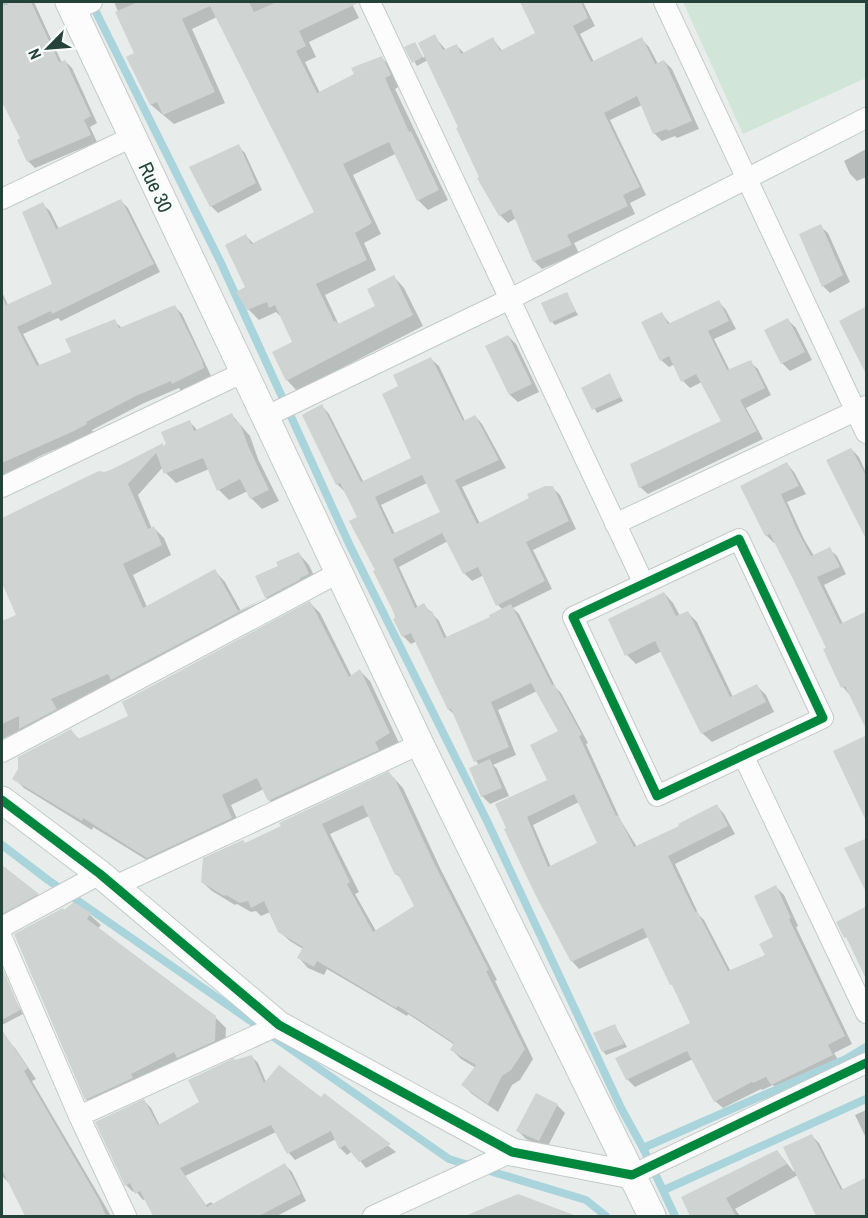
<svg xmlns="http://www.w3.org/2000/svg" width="868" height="1218" font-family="'Archivo Narrow',sans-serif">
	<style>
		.green { fill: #d1e6d8 }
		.shadow { fill: #0003; fill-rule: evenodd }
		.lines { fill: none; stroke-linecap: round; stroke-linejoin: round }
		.stream { stroke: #a9d4db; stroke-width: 8 }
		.building { fill: #cfd4d2; fill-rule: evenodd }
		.street-casing { stroke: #c5cac8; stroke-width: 22 }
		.secondary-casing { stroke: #c3cbc8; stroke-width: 29 }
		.street { stroke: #fcfcfc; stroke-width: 20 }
		.secondary { stroke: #fcfcfc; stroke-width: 27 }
		.cycleway-casing { stroke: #f7fbf9; stroke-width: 13 }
		.cycleway { stroke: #00873e; stroke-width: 9 }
		.labels { text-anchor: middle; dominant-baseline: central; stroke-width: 6; stroke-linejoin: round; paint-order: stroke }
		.street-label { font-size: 20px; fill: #24423a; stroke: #f7fbf9 }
	</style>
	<rect width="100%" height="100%" fill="#e8edeb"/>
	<path class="green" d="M683,2H866V78L743,134Z"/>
	<path class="shadow" d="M2,2H34L62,63L65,61L72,68L97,123L90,127L97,142L35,168L28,161L22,139L2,101Z
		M114,2H351L359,18L309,42L316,57L305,62L320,93L356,74L382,58L392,68L400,86L395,89L448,200L428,210L418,200L395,154L353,175L381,234L364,243L376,270L325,295L339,325L377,307L394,277L404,288L423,326L297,391L287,380L294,343L281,317L276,312L259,320L248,309L246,236L254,244L316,213L217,17L192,29L225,103L174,124L151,105L128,58L136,53Z
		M522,2H583L595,26L580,34L594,62L641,39L649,47L658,64L664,61L672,69L699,129L677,138L675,136L662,141L654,133L642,105L610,120L646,195L630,203L635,214L574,243L579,253L542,269L534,261L516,218L508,223L500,215L428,60L417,66L406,47L414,44L424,58L434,36L446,50L456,45L465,54L493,39L503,52L537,33Z
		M238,146L245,153L262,190L218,213L211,206Z
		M866,149V177L857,181L850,174L844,161Z
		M121,201L128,208L160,272L61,321L58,318L23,334L40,366L73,353L114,321L122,328L174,306L182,314L211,376L181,391L179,388L144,403L92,430L93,432L80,439L42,455L2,476V292L8,305L54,284L42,204L50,211L59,229Z
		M820,226L828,233L850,282L830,293L823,286Z
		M566,293L578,315L555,325L552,322Z
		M719,302L726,310L736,329L714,339L730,371L750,362L758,369L771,395L746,408L763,439L648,494L640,487L723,422L702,382L690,388L683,381L675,364L669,367L661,360L662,314L671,325Z
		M788,320L796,328L812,360L790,371L782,363Z
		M508,336L516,344L539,392L518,402L510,395L487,347Z
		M431,359L439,366L465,421L475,416L482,424L506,468L462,487L480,524L552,487L560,495L576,529L533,550L552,589L513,608L519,614L556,688L561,693L588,743L586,744L621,821L637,847L681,827L717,806L724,814L735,834L675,864L699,915L704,920L731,972L767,956L775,938L776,887L784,895L798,926L796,927L852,1044L834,1053L840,1063L780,1092L773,1085L762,1090L761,1089L723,1108L715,1101L693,1059L635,1087L627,1079L692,1024L648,937L579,969L572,961L506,830L549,781L560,731L537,691L498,710L516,755L493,765L497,769L509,796L490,804L482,796L479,765L476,761L455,715L449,710L417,641L411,644L403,636L377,570L359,518L345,492L337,484L322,406L329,414L364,483L413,459L400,387ZM427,483L442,512L395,534L381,505ZM448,541L464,573L472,581L484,575L498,605L503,610L492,617L447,638L439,621L424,605L418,608L399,567ZM579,802L600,844L551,867L533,825Z
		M609,375L623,401L597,413L583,388Z
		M232,415L250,436L258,459L279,501L262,509L251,498L248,491L229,500L219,490L209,469L176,483L166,473L163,467L138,495L152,529L154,528L164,538L171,555L133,575L147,607L215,571L225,582L241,611L267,599L257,577L280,566L299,554L309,565L318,584L117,684L60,710L67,720L30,739L21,730L2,739V623L18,616L2,580V520L85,479L105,473L162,445L164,447L190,422L198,431Z
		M851,449L859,457L866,473V538Z
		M787,464L794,472L806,494L787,502L804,539L814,556L829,549L837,556L846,574L824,585L843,624L850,695L843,687L825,650L828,649L776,542L774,543L766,535Z
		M664,593L673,603L680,616L687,612L697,622L733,697L757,686L766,695L774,712L712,742L702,733L662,651L636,664L627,655Z
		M310,603L320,613L352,677L360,671L370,681L399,743L279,810L270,801L264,789L231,805L241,828L158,867L93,827L92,830L24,788L14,778L71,731L80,740L130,717Z
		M389,773L403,788L441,870L497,980L495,981L533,1059L520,1080L512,1085L498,1112L472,1094L463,1085L476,1068L461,1059L452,1050L455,1045L408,1014L407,1016L327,969L324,975L308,968L299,958L303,949L290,941L279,931L270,912L261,916L256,911L251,912L237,904L235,905L212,891L202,882L246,844ZM369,816L396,874L404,881L416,907L376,931L355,894L359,892L330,834Z
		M2,866L38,895L47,904L2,923Z
		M74,904L90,915L101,925L97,929L215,1017L226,1028L225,1051L97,1110L86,1099L65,911Z
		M13,996L23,1014L2,1025V1003Z
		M615,1026L627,1047L606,1055L603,1051Z
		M5,1038L15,1048L36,1079L32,1081L111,1216H26L10,1184L2,1176V1040Z
		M251,1056L258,1063L266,1082L321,1099L324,1095L396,1152L366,1168L352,1151L347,1155L340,1148L336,1139L295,1160L289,1153L276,1132L185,1176L206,1205L211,1202L214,1205L285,1165L292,1172L306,1201L277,1216H154L145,1199L143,1200L135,1190L133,1192L126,1185L144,1101L151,1108L160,1126L201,1103Z
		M557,1105L565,1113L547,1148L526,1139L518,1131Z
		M866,1110V1138L855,1115Z
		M812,1136L819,1143L843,1190L866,1178V1216H817L798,1175L735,1209L740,1216H692L683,1198L777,1151L794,1172Z
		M518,1195L574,1216H472Z"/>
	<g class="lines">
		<path class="stream" d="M92,4L221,263L350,546L488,823L621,1108L643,1148L675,1216
			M2,845L48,880L449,1159L471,1166
			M643,1148L846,1059L866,1047
			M483,1169L586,1200L606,1216
			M664,1190L866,1099"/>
	</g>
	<path class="building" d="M7,2H31L59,62L65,60L91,116L84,120L91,135L27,162L17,140L20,138L2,102V5H8Z
		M138,2H249L254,12L277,2H358V3L299,31L306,46L296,51L317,93L354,74L351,68L382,56L391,75L385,78L409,132L411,131L439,190L417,201L389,142L343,164L372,223L355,233L367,260L316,284L334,322L336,321L338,324L375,306L367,289L394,275L413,315L286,381L272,352L292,342L275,305L269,308L267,302L247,310L236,292L245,287L225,245L246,234L251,244L314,212L210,6L182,19L215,92L163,115L157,102L150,105L126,57L134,53L115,12Z
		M520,2H581L588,18L573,26L591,62L642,37L655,64L664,60L692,121L668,131L667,129L653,134L637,96L604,113L640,187L623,195L628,206L567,235L572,245L533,262L511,209L499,216L477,178L479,177L456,128L458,127L418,43L435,34L443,50L457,44L461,54L493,37L500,51L535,33Z
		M415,42L423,57L412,63L404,47Z
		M239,144L256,183L210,207L189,167Z
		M121,199L154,264L52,314L51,311L17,327L37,366L71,352L65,339L115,319L119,328L175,305L202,360L204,368L172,384L171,381L136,396L86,422L87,424L72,432L2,463V297L6,305L52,284L22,212L43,202L56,229Z
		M821,224L843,275L822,287L799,234Z
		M567,292L576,311L550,323L541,303Z
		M719,300L729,321L708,331L727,370L751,360L765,388L740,400L757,431L639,488L630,464L721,421L696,374L681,382L669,356L660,361L641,322L662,312L668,324Z
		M867,306V376L839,321Z
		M788,318L805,352L781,364L764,330Z
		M508,335L532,384L509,395L485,346Z
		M431,357L463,421L475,415L499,460L455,480L477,524L529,498L527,494L545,486H553L569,521L526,542L545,581L496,606L478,567L463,574L442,533L393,559L415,608L424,603L429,612L432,611L444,638L490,617L489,615L511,604L552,685L554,684L582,735L579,736L616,816L618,815L634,847L679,826L678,824L717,804L728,826L668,856L695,912L697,911L728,971L765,955L759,944L773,937L754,896L776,885L791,918L789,919L845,1036L828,1045L833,1055L771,1085L766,1077L753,1083L752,1082L714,1102L687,1051L626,1080L615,1058L690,1023L672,985H670L643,928L571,962L535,894L504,829L506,828L495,804L547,780L530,745L558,731L531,683L491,702L509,747L474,762L451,709L448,710L411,633L402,637L393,619L396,617L373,571L375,570L349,521L357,517L340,483L336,485L302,415L322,404L361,482L411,458L382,394L398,386L393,375ZM422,475L440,512L392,534L375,497ZM574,794L597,843L548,867L527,817Z
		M610,373L621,397L592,410L581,388Z
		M232,413L235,420L240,424L249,448L269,490L250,499L240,479L217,491L203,458L164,474L156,453L128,484L148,529L154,526L162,545L123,564L143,608L215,569L238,611L265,598L255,576L278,566L276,562L299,552L309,574L300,578L301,579L111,680L108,674L51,699L57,709L19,729V716L2,724V621L16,615L2,583V518L84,478L99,471L105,472L113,469L163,443V446L166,444L161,432L190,420L194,431Z
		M851,448L867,478V541L826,460Z
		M787,462L799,486L781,494L797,530L811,556L830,547L840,567L817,577L840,624L867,611V731L845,686L841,688L823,649L826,648L793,579L770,534L765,536L740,486Z
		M664,592L676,616L688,611L730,697L757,684L766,702L701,734L655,641L625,656L608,619Z
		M310,601L349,677L360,669L390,733L375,742L379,750L268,801L257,778L222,795L232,818L147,858L83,818L82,821L12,779L18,769V757L71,729L78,739L128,716L122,702Z
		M867,735V823L833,751Z
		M490,759L502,788L481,797L469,768Z
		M389,771L392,777H394L432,859L489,970L486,971L525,1049L511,1070L502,1076L488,1104L461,1085L476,1065L450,1050L454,1043L398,1006L396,1008L317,961L314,967L297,958L303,947L278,932L264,901L251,908L248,901L240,903L226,895L224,896L201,882L203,858L243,840L245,843L281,826L279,823ZM363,805L395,875L398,874L414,906L373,932L347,884L350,882L322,824Z
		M867,838V894L844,848Z
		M2,865L39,894L2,914Z
		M74,902L91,913L87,919L216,1016L215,1041L177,1058L174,1052L131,1074L133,1078L85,1100L14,934L63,908L64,910Z
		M867,906V981L846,937L844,938L836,922Z
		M2,967L20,1010L2,1020Z
		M615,1024L624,1044L602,1052L593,1033Z
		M2,1030L28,1068L24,1071L99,1200L106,1216H25L2,1170Z
		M252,1055L264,1083L279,1065L321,1097L324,1093L391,1144L359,1162L345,1145L339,1149L331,1131L287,1154L271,1125L180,1168L207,1207L285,1163L301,1194L259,1216H153L140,1191L135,1194L130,1183L125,1186L95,1122L144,1099L158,1125L199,1102L188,1080L234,1058L235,1060Z
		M536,1093L558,1104L539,1141L516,1131Z
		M812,1134L841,1190L867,1177V1216H816L783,1147Z
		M777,1150L787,1164L726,1198L736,1216H690L681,1197Z
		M518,1194L574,1215L573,1216H465Z"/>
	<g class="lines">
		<g class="street-casing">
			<path id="street" d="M370,2L644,584
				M664,2L866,433
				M73,11L92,2
				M2,199L132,137
				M265,417L510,299L866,118
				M2,487L244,372
				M615,524L866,406
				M739,539L823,718L657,796L573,617Z
				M2,752L340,572
				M743,755L866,1013
				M115,886L420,744
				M2,927L100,874
				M2,938L79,1116L126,1216
				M79,1116L279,1025
				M632,1175L866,1063
				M373,1216L512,1152"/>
		</g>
		<g class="secondary-casing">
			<path id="secondary" d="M69,2L420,744L652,1216
				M2,800L100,874L279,1025L512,1152L632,1175"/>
		</g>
		<use href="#street" class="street"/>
		<use href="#secondary" class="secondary"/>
		<g class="cycleway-casing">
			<path id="cycleway" d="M739,539L823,718L657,796L573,617Z
				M2,800L100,874L279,1025L512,1152L632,1175L866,1063"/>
		</g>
		<use href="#cycleway" class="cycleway"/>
	</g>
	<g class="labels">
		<g class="street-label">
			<text transform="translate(156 187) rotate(65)">Rue 30</text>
		</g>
	</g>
	<rect width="868" height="1218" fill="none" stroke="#24423a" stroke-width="6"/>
	<g transform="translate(48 48) rotate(245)" stroke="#f7fbf9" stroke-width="4.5" paint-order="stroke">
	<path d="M0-4.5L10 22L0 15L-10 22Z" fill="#24423a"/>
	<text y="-9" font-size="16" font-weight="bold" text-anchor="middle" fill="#24423a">N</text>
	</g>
</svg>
